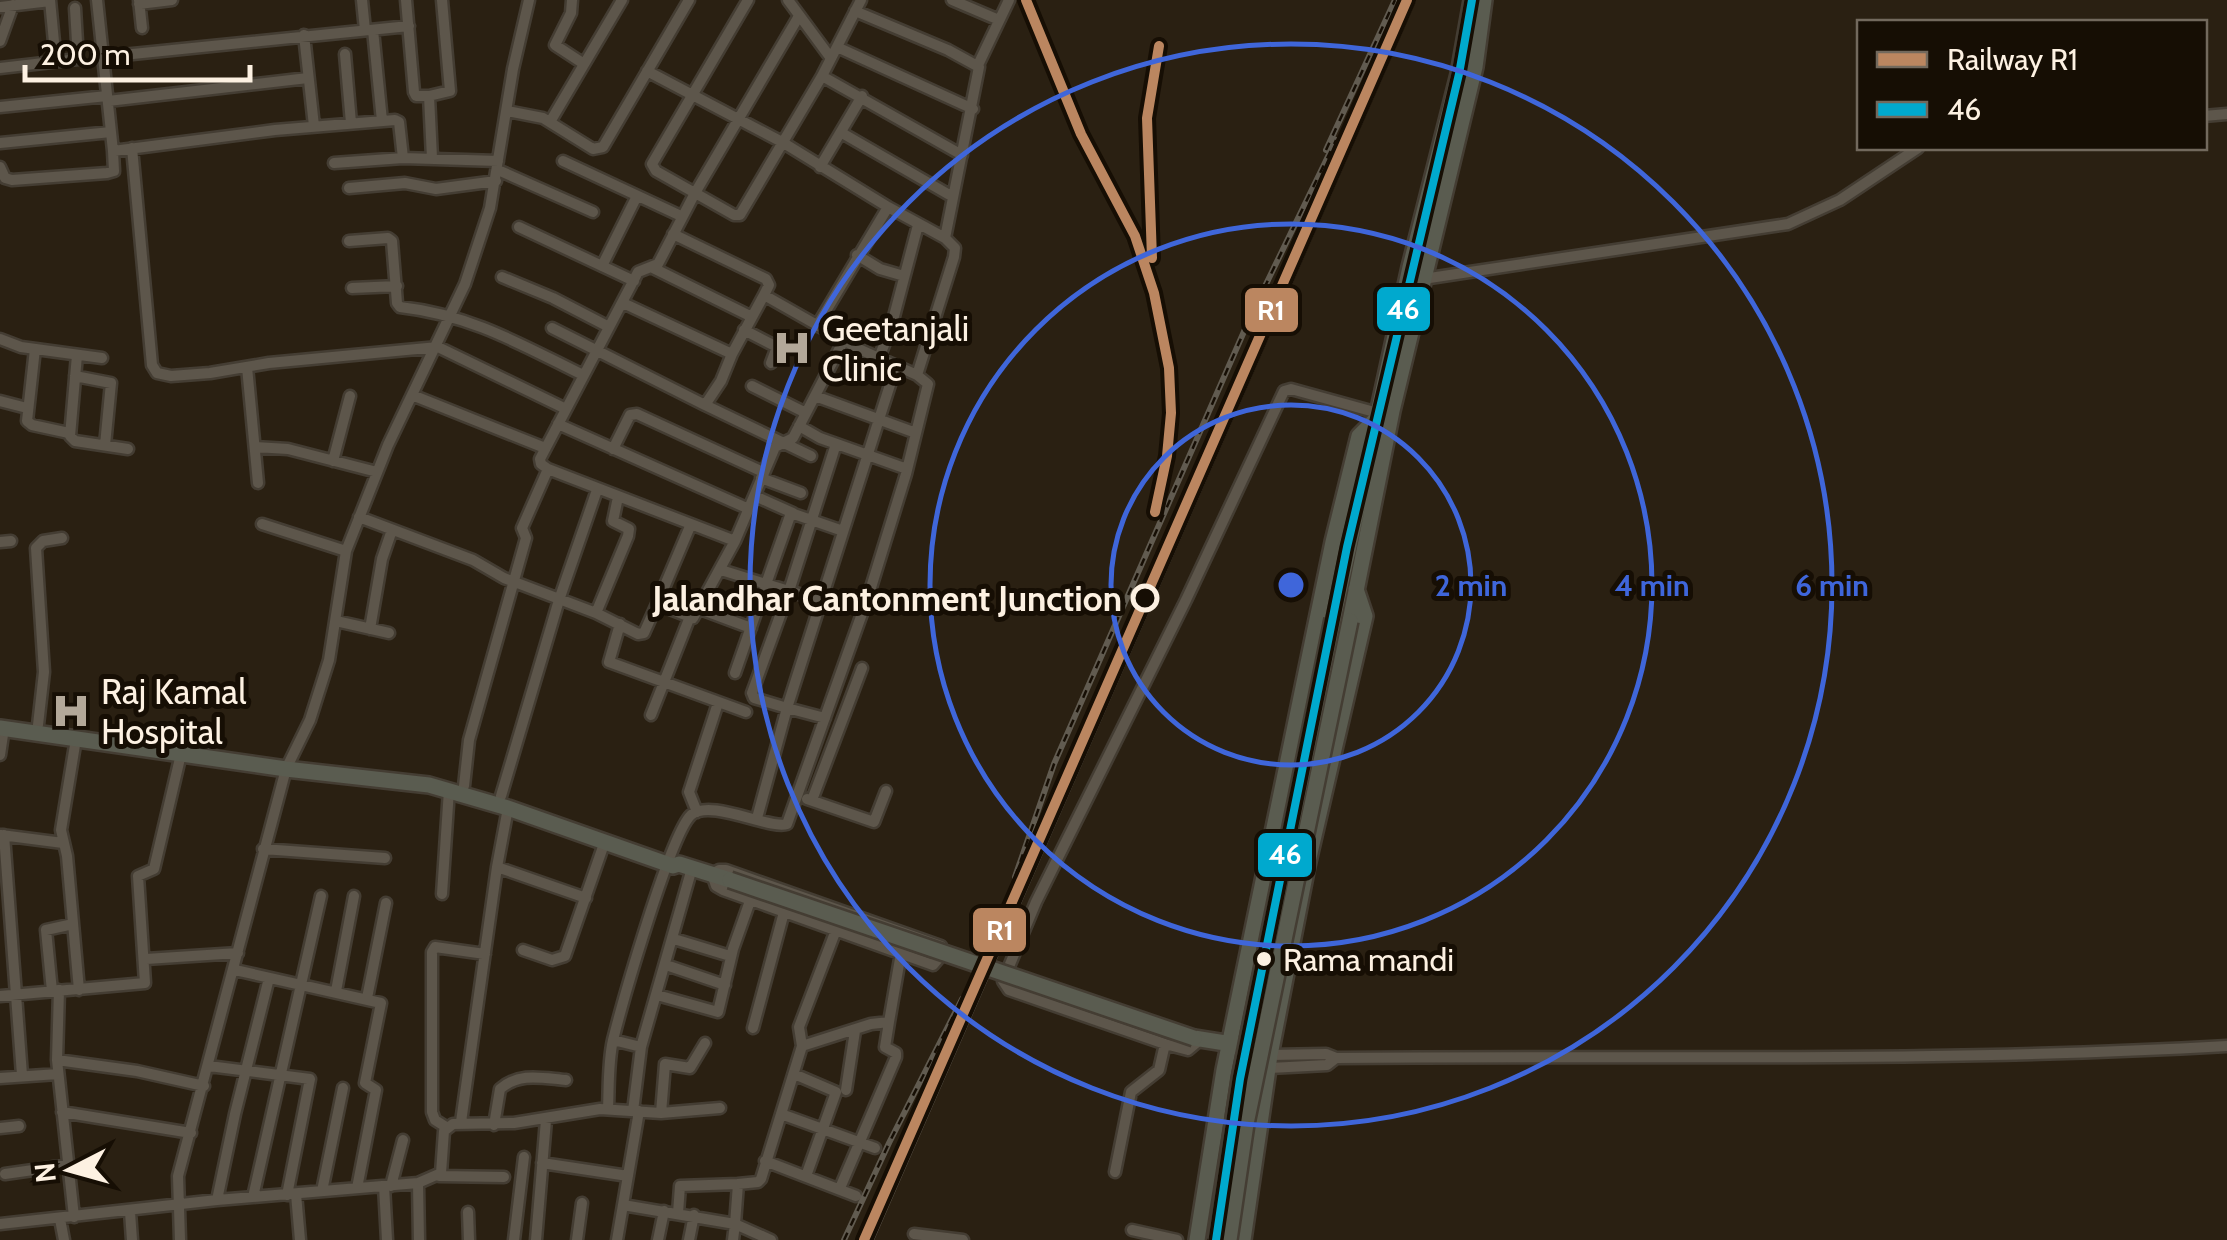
<svg xmlns="http://www.w3.org/2000/svg" width="2227" height="1240" font-family="Cabin,sans-serif">
	<style>
		.lines { fill: none; stroke-linecap: round; stroke-linejoin: round }
		.minor-casing { stroke: #443d33; stroke-width: 15 }
		.highway-casing { stroke: #443d33; stroke-width: 20 }
		.minor { stroke: #5d564b; stroke-width: 10 }
		.highway { stroke: #5a5c50; stroke-width: 15 }
		.rail-casing { stroke: #615b50; stroke-width: 6 }
		.rail { stroke: #160e04; stroke-width: 2.5; stroke-dasharray: 8; stroke-linecap: butt }
		.highway-bridge-casing { stroke: #443d33; stroke-width: 20; stroke-linecap: butt }
		.highway-bridge { stroke: #5a5c50; stroke-width: 15 }
		.bus-1-casing { stroke: #160e04; stroke-width: 15 }
		.bus-1 { stroke: #00a9ce; stroke-width: 8 }
		.rail-1-casing { stroke: #160e04; stroke-width: 18 }
		.rail-1 { stroke: #bb8660; stroke-width: 10 }
		.ring { fill: none; stroke: #3f66da; stroke-width: 5 }
		.stop-dot { fill: #160e04; stroke: #fdf1e2; stroke-width: 5 }
		.bus-dot { fill: #fdf1e2; stroke: #160e04; stroke-width: 4 }
		.labels { text-anchor: middle; dominant-baseline: central; stroke-width: 10; stroke-linejoin: round; paint-order: stroke }
		.bus-label { font-size: 32px; fill: #fdf1e2; stroke: #160e04; text-anchor: start }
		.poi-label { font-size: 35px; fill: #fdf1e2; stroke: #160e04; text-anchor: start }
		.stop-label { font-size: 35px; font-weight: bold; fill: #fdf1e2; stroke: #160e04; text-anchor: end }
		.centre { fill: #3f66da; stroke: #160e04; stroke-width: 5 }
		.ring-label { font-size: 30px; text-anchor: middle; font-weight: bold; fill: #3f66da; stroke: #160e04; stroke-width: 10; stroke-linejoin: round; paint-order: stroke }
		.line-badge { stroke: #160e04; stroke-width: 4 }
		.badge-label { font-size: 28px; text-anchor: middle; font-weight: bold; fill: #fff }
	</style>
	<rect width="100%" height="100%" fill="#2a2012"/>
	<g class="lines">
		<g class="minor-casing">
			<path id="minor" d="M50,0L54,42
				M97,0L113,151L275,130L395,120L399,122L403,158
				M139,0L142,28
				M362,0L365,30
				M406,0L414,92L416,96H429L432,158
				M572,0L571,13L555,45L584,64
				M748,0L652,164L656,171L695,193L799,16
				M788,0L830,57
				M952,0L999,20
				M139,4L172,0
				M0,7L50,1
				M373,30L382,121
				M304,35L314,126
				M0,41L13,5
				M837,47L973,109
				M345,54L351,123
				M103,57L409,26
				M978,65L1009,0
				M0,68L78,59L75,8
				M647,71L782,142L888,207
				M822,76L962,155
				M429,96L450,91L442,0
				M108,101L308,78
				M0,107L107,96
				M507,111L543,118L593,149L603,147L689,0
				M2204,116L2227,114
				M550,122L622,0
				M842,133L953,197
				M0,143L111,132
				M132,148L152,365L157,373L171,376L210,373L269,363L438,347L566,409
				M563,161L681,216
				M334,163L403,158L498,161
				M0,167L5,178L12,180L107,173L114,171L113,151
				M820,167L862,96
				M498,170L593,212
				M349,188L405,183L436,189L496,181
				M519,227L634,281
				M673,234L766,279L769,285L764,295
				M349,241L388,238L392,241L397,303L400,307C471,315 520,344 583,375
				M857,255L880,269L904,276
				M602,266L637,196
				M653,268L752,317
				M502,277L553,298L609,327
				M1423,279L1788,224L1840,200L1918,148
				M352,288L397,286
				M623,303L732,354L764,295L861,350L917,375
				M817,326L888,207L945,238
				M552,328L705,405L721,381L732,354
				M744,330L777,347L771,363
				M0,339L21,347L102,358
				M35,349L27,421L32,425L69,433
				M77,355L70,436L75,441L128,449
				M879,358L892,324L918,225
				M247,367L258,483
				M75,376L111,383L105,445
				M752,386L806,413
				M412,395L545,448
				M815,396L916,433
				M0,401L27,408
				M705,405L811,456
				M558,424L749,509
				M799,426L820,438L907,469
				M836,444L789,591L766,584L791,513L843,531
				M255,447L288,449L377,472
				M613,449L630,415L637,414L763,472
				M333,461L350,396
				M548,469L735,541
				M761,478L801,493
				M755,496L793,513
				M359,517L473,560L504,578L596,613L638,634L644,633L657,604L693,618L735,541L775,447L793,438L844,340
				M262,524L346,551
				M0,542L11,541
				M721,570L766,584L735,673
				M822,601L789,591L752,693L754,698L787,708C824,594 860,480 896,366
				M657,604L691,524
				M700,609L751,628
				M596,613L628,536L629,529L613,521L618,497
				M336,621L389,633
				M620,624L609,662L746,712
				M370,629L382,559L392,530
				M651,715L689,619
				M38,725L44,672L36,548L43,541L62,538
				M76,739L61,830L67,856L79,990
				M0,755L4,728
				M464,786L469,740L526,538L522,528L548,469L541,464L540,459L638,272L658,264L695,193L734,215H740L822,76L861,0
				M501,796L559,600L597,490
				M807,799L874,822L886,791
				M812,800L862,668
				M697,812L689,792L718,703
				M757,818L787,708L825,718
				M1,835L63,843
				M4,835L22,1075
				M263,849L385,858
				M497,867L586,898
				M719,870H726L941,946L939,958L933,965L723,890L716,886L712,874Z
				M442,894L449,790
				M674,939L730,956
				M523,950L552,960L565,956L605,841
				M146,959L238,953
				M666,965L725,985
				M235,970L381,1003L365,1083L376,1090L357,1188
				M59,990L57,1060L74,1217
				M52,991L46,930L73,924
				M336,991L354,896
				M657,995L718,1012L733,949L750,901
				M0,996L145,983L138,876L154,869L181,754
				M367,998L386,903
				M753,1028L784,912
				M613,1040L641,1047
				M1165,1044L1188,1050L1201,1039
				M802,1046L799,1027L836,930
				M1270,1055L1326,1054L1336,1058C1633,1055 1931,1063 2227,1046
				M57,1060L137,1071L204,1086
				M209,1066L310,1079L287,1195
				M1268,1068L1327,1065L1336,1058
				M794,1074L836,1092L806,1176
				M0,1078L58,1074
				M846,1090L855,1031
				M608,1109C609,1086 608,1062 613,1040C622,1004 670,835 691,815C710,798 770,830 787,824L869,594L906,474L928,384L917,375L954,257L955,248L945,238L979,67L948,50L855,11
				M633,1111L641,1047L692,868
				M62,1112L191,1133
				M661,1113L665,1064L690,1068L705,1043
				M781,1114L875,1148
				M461,1122L497,867L508,808
				M494,1125L500,1089C519,1072 542,1078 566,1080
				M446,1127L435,1120L432,1112V952L435,947L485,954
				M0,1128L19,1126
				M765,1161L856,1196
				M542,1163L628,1176
				M1115,1172L1131,1092L1159,1070L1165,1044L1009,990L1003,981L1036,902L1186,600L1284,391L1291,389L1378,413
				M5,1174L68,1165
				M439,1176L504,1177
				M418,1183L419,1240
				M738,1184L758,1182L761,1179L802,1046L871,1024L889,1022L901,953
				M384,1186L387,1240
				M391,1186L403,1140
				M840,1188L896,1057V1053L885,1047L889,1022
				M322,1191L343,1088
				M296,1194L300,1240
				M253,1197L321,896
				M217,1200L235,1114L269,978
				M623,1205L735,1224L733,1240
				M130,1212L132,1240
				M468,1212L469,1240
				M678,1213L680,1186L738,1184L735,1224L771,1240
				M60,1219L64,1240
				M0,1224L217,1200L418,1183L441,1173L444,1131L453,1124L514,1123L600,1109L661,1113L720,1108
				M1132,1230L1177,1240
				M914,1234L963,1240
				M180,1240L178,1176L286,769L310,720L329,660L346,551L388,445L465,284L490,208L513,69L529,0
				M514,1240L524,1157
				M536,1240L546,1120
				M577,1240L582,1203
				M617,1240L639,1111
				M658,1240L664,1211
				M689,1240L694,1215"/>
		</g>
		<g class="highway-casing">
			<path id="highway" d="M1333,619L1410,267L1459,74L1472,0
				M1350,621L1392,411L1475,67L1484,0
				M0,728L286,769L429,785L508,808L673,866L679,864L730,880
				M1194,1038L1238,1045
				M1197,1240L1224,1070L1333,542L1359,436L1376,419
				M1243,1240L1270,1055L1307,866L1365,616L1356,589"/>
		</g>
		<use href="#minor" class="minor"/>
		<use href="#highway" class="highway"/>
		<g class="rail-casing">
			<path id="rail" d="M1026,0L1081,134L1135,236L1154,293L1169,368L1171,413L1167,456L1155,510
				M1326,150L1395,0
				M1152,263L1147,118L1159,46
				M1015,877L1054,764L1253,311L1336,140
				M844,1240L889,1143L962,999
				M871,1240L1413,0"/>
		</g>
		<use href="#rail" class="rail"/>
		<g class="highway-bridge-casing">
			<path id="highway-bridge" d="M730,880L1194,1038
				M1216,1240L1240,1079L1333,619
				M1229,1240L1246,1124L1350,621"/>
		</g>
		<use href="#highway-bridge" class="highway-bridge"/>
		<g class="bus-1-casing">
			<path id="bus-1" d="M1216,1240L1240,1079L1347,547L1459,74L1472,0"/>
		</g>
		<use href="#bus-1" class="bus-1"/>
		<g class="rail-1-casing">
			<path id="rail-1" d="M1026,0L1081,134L1135,236L1154,293L1169,368L1171,413L1167,456L1155,512
				M1152,258L1147,118L1159,46
				M864,1240L1407,0"/>
		</g>
		<use href="#rail-1" class="rail-1"/>
	</g>
	<g class="ring">
		<circle cx="1291" cy="585" r="180"/>
		<circle cx="1291" cy="585" r="361"/>
		<circle cx="1291" cy="585" r="541"/>
	</g>
	<defs>
		<g id="hospital-bare" transform="scale(3)"><path d="M-5-5h3v3.5h4V-5h3V5h-3V1.5h-4V5h-3Z" fill="#b3a899" stroke="#160e04" stroke-width="2.5" paint-order="stroke"/></g>
	</defs>
	<g fill-rule="evenodd">
		<use href="#hospital-bare" x="792" y="348"/>
		<use href="#hospital-bare" x="71" y="711"/>
	</g>
	<circle class="stop-dot" cx="1145" cy="598" r="12"/>
	<circle class="bus-dot" cx="1264" cy="959" r="9"/>
	<g class="labels">
		<g class="bus-label">
			<text x="1283" y="959">Rama mandi</text>
		</g>
		<g class="poi-label">
			<text x="822" y="328">Geetanjali<tspan x="822" dy="40">Clinic</tspan></text>
			<text x="101" y="691">Raj Kamal<tspan x="101" dy="40">Hospital</tspan></text>
		</g>
		<g class="stop-label">
			<text x="1122" y="598">Jalandhar Cantonment Junction</text>
		</g>
	</g>
	<circle cx="1291" cy="585" r="15" class="centre"/>
	<g class="ring-label">
		<text x="1471" y="596">2 min</text>
		<text x="1652" y="596">4 min</text>
		<text x="1832" y="596">6 min</text>
	</g>
	<g class="line-badge">
		<rect x="1375" y="285" width="57" height="48" rx="10" fill="#00a9ce"/>
		<rect x="1243" y="286" width="57" height="48" rx="10" fill="#bb8660"/>
		<rect x="1256" y="831" width="58" height="48" rx="10" fill="#00a9ce"/>
		<rect x="971" y="906" width="57" height="48" rx="10" fill="#bb8660"/>
	</g>
	<g class="badge-label">
		<text x="1403" y="319">46</text>
		<text x="1271" y="320">R1</text>
		<text x="1285" y="864">46</text>
		<text x="1000" y="940">R1</text>
	</g>
	<rect x="1857" y="20" width="350" height="130" fill="#160e04" stroke="#72695d" stroke-width="2.5"/>
	<rect x="1877" y="52" width="50" height="15" fill="#bb8660" stroke="#72695d" stroke-width="2.5"/>
	<text x="1947" y="70" font-size="30" fill="#fdf1e2">Railway R1</text>
	<rect x="1877" y="102" width="50" height="15" fill="#00a9ce" stroke="#72695d" stroke-width="2.5"/>
	<text x="1947" y="120" font-size="30" fill="#fdf1e2">46</text>
	<g transform="translate(70 1170) rotate(264)" stroke="#160e04" stroke-width="8" paint-order="stroke">
	<path d="M0-8L18 38L0 25L-18 38Z" fill="#fdf1e2"/>
	<text y="-15" font-size="28" font-weight="bold" text-anchor="middle" fill="#fdf1e2">N</text>
	</g>
	<path d="M25 65v15h225v-15" fill="none" stroke="#fdf1e2" stroke-width="5"/>
	<text x="40" y="65" font-size="30" fill="#fdf1e2" stroke="#160e04" stroke-width="8" paint-order="stroke">200 m</text>
</svg>
